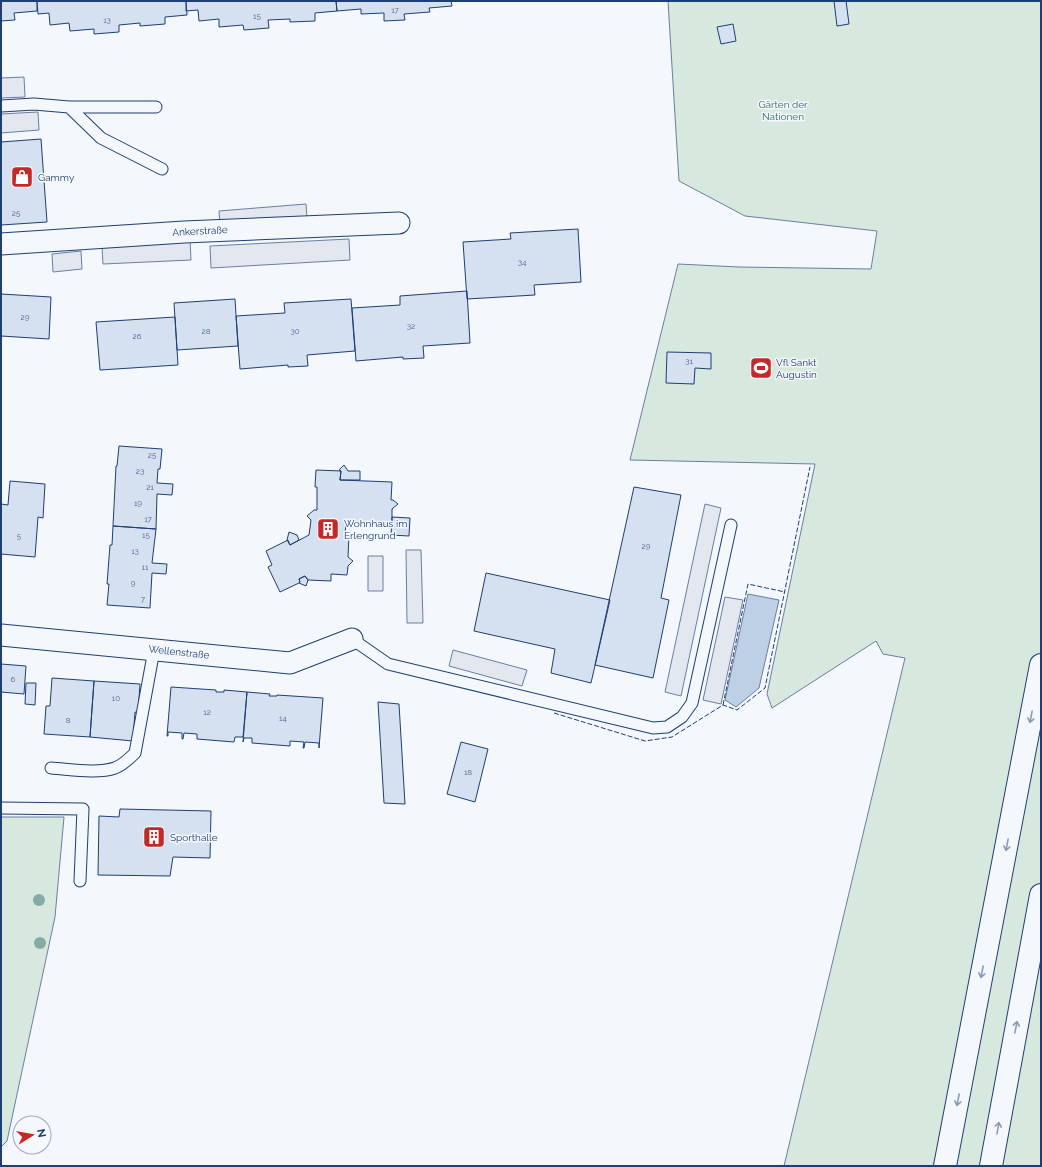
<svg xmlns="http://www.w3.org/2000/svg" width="1042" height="1167" font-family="Raleway,sans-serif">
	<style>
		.green { fill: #d7e8df; stroke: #687fa3 }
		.parking { fill: #e3e8f0; stroke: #687fa3 }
		.water { fill: #bed0e5; stroke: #687fa3 }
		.building { fill: #d5e0f0; stroke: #1d3f73 }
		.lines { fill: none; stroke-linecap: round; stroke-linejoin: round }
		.service-casing { stroke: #1d3f73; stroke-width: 13 }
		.minor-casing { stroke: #1d3f73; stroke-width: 23 }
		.motorway-casing { stroke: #1d3f73; stroke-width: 24 }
		.service { stroke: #f4f7fb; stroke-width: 11 }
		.minor { stroke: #f4f7fb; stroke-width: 21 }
		.motorway { stroke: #f4f7fb; stroke-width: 22 }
		.fence { stroke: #1d3f73; stroke-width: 1; stroke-dasharray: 5 2; stroke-linecap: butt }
		.tree { fill: #86aba6 }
		.oneway { stroke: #889bb7 }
		.labels { text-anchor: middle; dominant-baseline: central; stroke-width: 3; stroke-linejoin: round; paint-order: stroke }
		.number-label { font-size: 8px; fill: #4b6792 }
		.park-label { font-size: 10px; fill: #2c6c60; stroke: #f4f7fb }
		.poi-label { font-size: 10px; fill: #1d3f73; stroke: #f4f7fb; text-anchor: start }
		.street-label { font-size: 10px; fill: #1d3f73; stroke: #f4f7fb }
	</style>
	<rect width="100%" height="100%" fill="#f4f7fb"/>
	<path class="green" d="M668,1H1041V1166H784L905,658L883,654L876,641L772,708L767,694L815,464L630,460L678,264L739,267L871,269L877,231L745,216L679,181Z
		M1,817H64L55,917L7,1141L1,1147Z"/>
	<path class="parking" d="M24,77L25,97L1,98V78Z
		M38,112L39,130L1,133V114Z
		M306,204L307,218L220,225L219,211Z
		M349,239L350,260L211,268L210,246Z
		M190,240L191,260L103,264L102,246Z
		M81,251L82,269L53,272L52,254Z
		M705,504L721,508L681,696L665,692Z
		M406,550H421L423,623H407Z
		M368,556H383V591H368Z
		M725,597L743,600L721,704L703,700Z
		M453,650L527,670L522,686L449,666Z"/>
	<path class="water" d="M748,594L779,600L759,688L736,707L725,700Z"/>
	<path class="building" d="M1,1H37V11L14,13L15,20L1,21Z
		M37,1H186L187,15L165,17V24L140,26V23L119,25V32L94,34V29L70,31L69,23L50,25L49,13L38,14Z
		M186,1H336L337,11L315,13V21L290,22V19L268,20L269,28L244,30L243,25L219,27V19L199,21L198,10L186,11Z
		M336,1H451L452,6L429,8L430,12L404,14L405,20L384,21V13L361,14V9L337,11Z
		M834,1H846L849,24L837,26Z
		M733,24L736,41L721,44L717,27Z
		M41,139L47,222L1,225V142Z
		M578,229L581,282L534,285L535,295L467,299L463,242L511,239L510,233Z
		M467,291L470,343L423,346L424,358L403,359V357L356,361L352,308L400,305V296Z
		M1,294L51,297L49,339L1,336Z
		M235,299L238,346L177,350L174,303Z
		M351,299L355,351L307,355L308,366L288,367V365L240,369L236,316L285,313L284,303Z
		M175,317L178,365L100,370L96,322Z
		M667,352L711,353V369L695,368L694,384L666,383Z
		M119,446L162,449L160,469H158L157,483L173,484L172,495L157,494L156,529L113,526L116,466H117Z
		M344,465L348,471H360V480H340L341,471L339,470Z
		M316,470L341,471L340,480L392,482L391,500H393L398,504L392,509V525L346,523L345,534H349L348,557L353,561L348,566L347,575L331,574V581L308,580L305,576L299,579L300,582L299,583L280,592L268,567L272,565L266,551L288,540L290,545L309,535L311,520L307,516L314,510H317V487H315Z
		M10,481L45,484L43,518L38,517L35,557L1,554V504L8,505Z
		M634,487L681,495L661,598L669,600L653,678L595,665Z
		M392,517L410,518L409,536L391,535Z
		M113,526L156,529L152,563L167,564L166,574L152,573L150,608L107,605L109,584H107L110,545H112Z
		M289,532L297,535L299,540L290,545L287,540Z
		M486,573L610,600L591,683L551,673L555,649L474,631Z
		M305,576L308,580L306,586L299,583L300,582L299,579Z
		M1,664L26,666L24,694L1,692Z
		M52,678L94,681L90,737L44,734L46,706H50Z
		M94,681L140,684L138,713L135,712L133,741L90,737Z
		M26,683H36L35,705L25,704Z
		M171,687L216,690V692H224V690L247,692L243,737H235L234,742L197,739V734L184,733L183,739H182V733L168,732V736H167Z
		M247,692L270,694L269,696H277V695L323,698L319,748V743L305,742L304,748H303L304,742L290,741V746L252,743V738H244L243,742Z
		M378,702L399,704L405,804L384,803Z
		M461,742L488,749L475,802L447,794Z
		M120,809L211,811L210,858L173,857L170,876L98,875L99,816L119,817Z"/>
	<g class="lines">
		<g class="service-casing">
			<path id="service" d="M1,106L34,104L69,107H156
				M69,107L101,138L162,169
				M352,639L388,664L653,728L667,727L682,717L692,703L731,525
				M51,768C69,769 97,774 115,768C123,765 129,759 135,753L154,650
				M1,808L83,809L80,881"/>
		</g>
		<g class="minor-casing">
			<path id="minor" d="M1,244L184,232L399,223
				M1,635L290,663L352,639"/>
		</g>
		<g class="motorway-casing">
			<path id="motorway" d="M945,1166L1041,665
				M991,1166L1041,895"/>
		</g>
		<use href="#service" class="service"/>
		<use href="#minor" class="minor"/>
		<use href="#motorway" class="motorway"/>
		<path class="fence" d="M723,705L748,584L785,592
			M554,713L645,741L672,737L723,705L737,710L765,688L810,467"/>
	</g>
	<g class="tree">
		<circle cx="39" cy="900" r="6"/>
		<circle cx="40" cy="943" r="6"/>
	</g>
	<defs><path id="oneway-shaft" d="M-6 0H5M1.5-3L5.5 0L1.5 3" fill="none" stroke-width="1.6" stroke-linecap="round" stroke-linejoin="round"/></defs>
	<g class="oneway">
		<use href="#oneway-shaft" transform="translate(1031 717) rotate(101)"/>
		<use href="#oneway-shaft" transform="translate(1007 845) rotate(101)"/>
		<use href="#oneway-shaft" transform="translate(982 972) rotate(101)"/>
		<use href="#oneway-shaft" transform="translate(1016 1027) rotate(-79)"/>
		<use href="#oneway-shaft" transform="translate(958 1100) rotate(101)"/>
		<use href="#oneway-shaft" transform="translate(998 1128) rotate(-80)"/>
	</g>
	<defs>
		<g id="shop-square" transform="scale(1.15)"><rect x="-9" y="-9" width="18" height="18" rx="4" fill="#c62828" stroke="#f4f7fb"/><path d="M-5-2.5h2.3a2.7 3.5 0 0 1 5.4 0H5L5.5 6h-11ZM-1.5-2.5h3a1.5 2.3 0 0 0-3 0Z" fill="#fff"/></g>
		<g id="stadium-square" transform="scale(1.15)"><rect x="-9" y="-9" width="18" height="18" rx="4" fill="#c62828" stroke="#f4f7fb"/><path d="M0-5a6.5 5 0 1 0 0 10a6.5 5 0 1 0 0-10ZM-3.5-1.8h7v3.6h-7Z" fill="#fff"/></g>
		<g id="building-square" transform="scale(1.15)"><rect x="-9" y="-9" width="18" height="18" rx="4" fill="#c62828" stroke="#f4f7fb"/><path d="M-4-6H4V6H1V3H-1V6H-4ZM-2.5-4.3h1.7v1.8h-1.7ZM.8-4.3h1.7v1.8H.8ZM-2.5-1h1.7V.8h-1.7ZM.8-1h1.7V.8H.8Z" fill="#fff"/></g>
	</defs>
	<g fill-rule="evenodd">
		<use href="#shop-square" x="22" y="177"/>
		<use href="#stadium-square" x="761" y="368"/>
		<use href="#building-square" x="328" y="529"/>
		<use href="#building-square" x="154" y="837"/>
	</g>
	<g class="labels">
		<g class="number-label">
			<text x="395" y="10">17</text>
			<text x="257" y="16">15</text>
			<text x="107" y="20">13</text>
			<text x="16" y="213">25</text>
			<text x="522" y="262">34</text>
			<text x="25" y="317">29</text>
			<text x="411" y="326">32</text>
			<text x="206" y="331">28</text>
			<text x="295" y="331">30</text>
			<text x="137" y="336">26</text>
			<text x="689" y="361">31</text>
			<text x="152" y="455">25</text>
			<text x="140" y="471">23</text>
			<text x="150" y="487">21</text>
			<text x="138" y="503">19</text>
			<text x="148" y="519">17</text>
			<text x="146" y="535">15</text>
			<text x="19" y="536">5</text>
			<text x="646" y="546">29</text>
			<text x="135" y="551">13</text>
			<text x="145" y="567">11</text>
			<text x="133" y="583">9</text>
			<text x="143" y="599">7</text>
			<text x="13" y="679">6</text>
			<text x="116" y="698">10</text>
			<text x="207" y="712">12</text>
			<text x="283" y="718">14</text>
			<text x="68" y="720">8</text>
			<text x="468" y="772">18</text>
		</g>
		<g class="park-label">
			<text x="783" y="104">Gärten der<tspan x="783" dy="12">Nationen</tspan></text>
		</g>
		<g class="poi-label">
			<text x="38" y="177">Gammy</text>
			<text x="776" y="362">Vfl Sankt<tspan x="776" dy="12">Augustin</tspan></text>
			<text x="344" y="523">Wohnhaus im<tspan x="344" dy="12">Erlengrund</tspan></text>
			<text x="170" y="837">Sporthalle</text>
		</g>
		<g class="street-label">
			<text transform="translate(200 231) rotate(-3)">Ankerstraße</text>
			<text transform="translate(179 652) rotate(6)">Wellenstraße</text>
		</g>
	</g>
	<rect width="1042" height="1167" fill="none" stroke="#1d3f73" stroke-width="4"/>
	<g transform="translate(32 1135) rotate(79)"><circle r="19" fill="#f4f7fb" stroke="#9eadc5"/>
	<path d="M0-3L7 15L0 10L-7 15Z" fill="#c62828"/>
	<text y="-6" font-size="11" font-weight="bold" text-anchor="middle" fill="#1d3f73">N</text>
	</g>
</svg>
